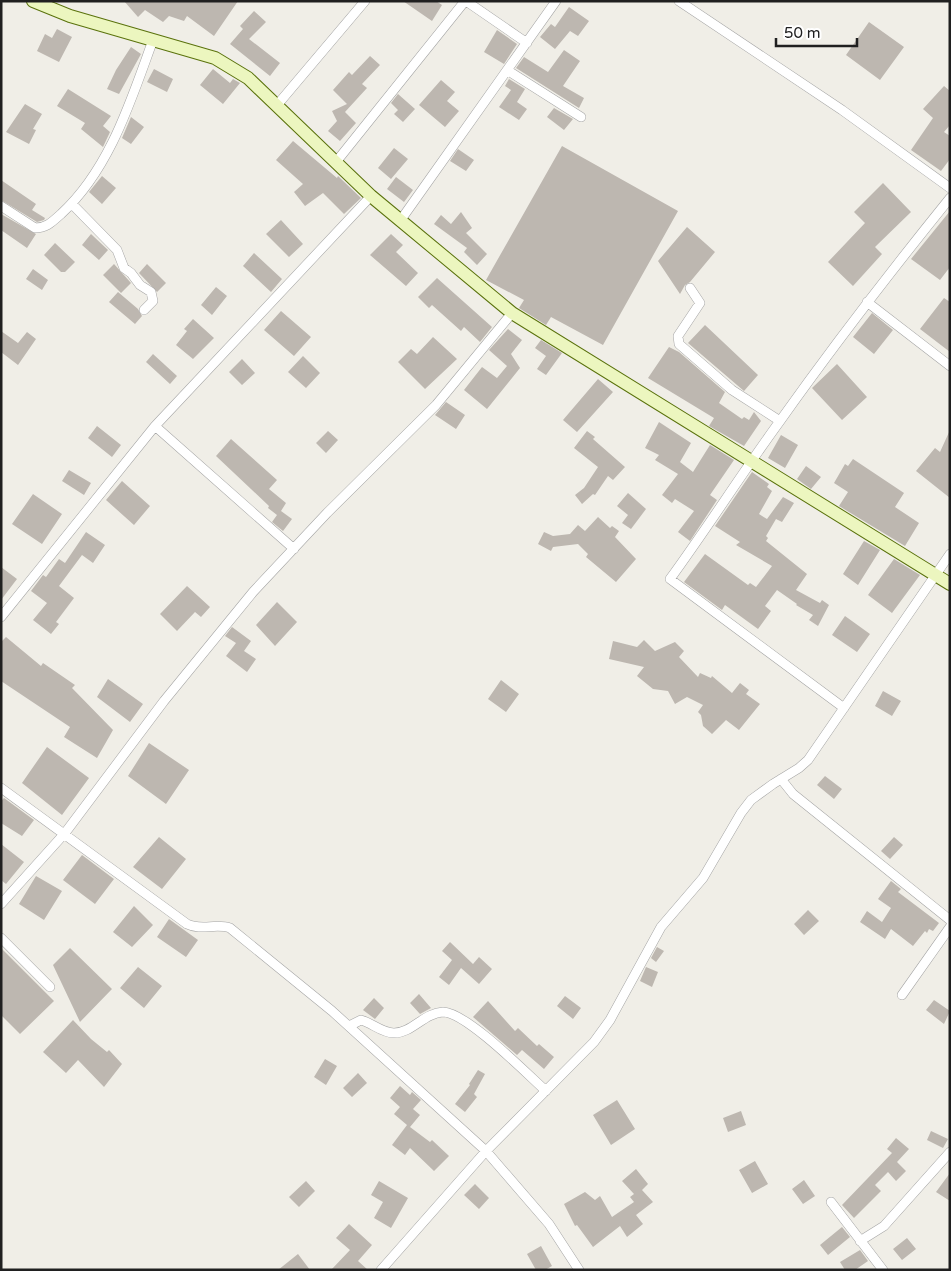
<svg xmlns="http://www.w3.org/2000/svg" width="951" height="1271" font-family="'Varela Round',sans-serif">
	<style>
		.building { fill: #bdb7b0 }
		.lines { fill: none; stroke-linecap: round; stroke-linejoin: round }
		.street-casing { stroke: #a4a4a4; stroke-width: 10 }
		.secondary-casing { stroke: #5a720c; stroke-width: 14 }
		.street { stroke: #fff; stroke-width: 9 }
		.secondary { stroke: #ecf6bf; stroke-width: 12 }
	</style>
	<rect width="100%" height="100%" fill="#f0eee7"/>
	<path class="building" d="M124,1H238L214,36L187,16L184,21L169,16L163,22L145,10L138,17Z
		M403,1H436L442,5L432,21Z
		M569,7L589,21L578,36L570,31L555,49L540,37L551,24L555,27Z
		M254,11L266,22L249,39L280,63L270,76L230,44L243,29L240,26Z
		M869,22L904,47L880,80L846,55Z
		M57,29L72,37L59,62L37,51L45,34L52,38Z
		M497,30L517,44L504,64L484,52Z
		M131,47L141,54L119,94L107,89L116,70Z
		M564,50L580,61L563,86L584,98L579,108L516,68L524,57L548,72Z
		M370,56L380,65L362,84L367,88L345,112L356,123L340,141L328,131L337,121L332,111L347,104L333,90L349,72L352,75Z
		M154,69L173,79L167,92L147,82Z
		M213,69L230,83L233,79L240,83L223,104L200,85Z
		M509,79L525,89L517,102L527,109L519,120L499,107L511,90L505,86Z
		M441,80L455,92L447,101L459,111L445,127L419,105Z
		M944,86L950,91V125L944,132L950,136V159L941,171L911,150L933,118L923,109Z
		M68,89L111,116L103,126L110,132L103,147L81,129L85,123L57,106Z
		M398,94L415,109L403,122L394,114L398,110L391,103Z
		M25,104L42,114L33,129L36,130L29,144L6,132Z
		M554,108L573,119L564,130L547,117Z
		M131,117L144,127L131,144L122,138Z
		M293,141L337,178L338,176L361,198L344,214L323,193L305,206L294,192L303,184L276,160Z
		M562,146L678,211L603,345L551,317L546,325L519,308L524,300L486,280Z
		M394,148L408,159L391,179L378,168Z
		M458,149L474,160L466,171L450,161Z
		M102,176L116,188L102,204L89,192Z
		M396,177L413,190L404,202L387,189Z
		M1,180L36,204L32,210L45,218L44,220L37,222L1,200Z
		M883,183L911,212L875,247L882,254L853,286L828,262L865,223L854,212Z
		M950,211V267L940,280L911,259Z
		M461,212L472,228L466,233L487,254L477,265L464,252L467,248L434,224L441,215L451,224Z
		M1,214L36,234L27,248L1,230Z
		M281,220L303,244L289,257L266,234Z
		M687,227L715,252L690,282L685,285L680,294L658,261Z
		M91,234L108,250L99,260L82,245Z
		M391,234L403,245L396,252L418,273L406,286L370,255Z
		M55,243L75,262L65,272H61L44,255Z
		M254,253L282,279L271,292L243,266Z
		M114,264L131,283L121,293L103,275Z
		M147,264L166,283L157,292L139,273Z
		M33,269L48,280L42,290L26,279Z
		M437,278L492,327L480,342L464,327L461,331L432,305L429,308L418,297Z
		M216,287L227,296L212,315L201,305Z
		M118,292L138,309L142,316L135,324L109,302Z
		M944,298L950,302V352L920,329Z
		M281,311L311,337L294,356L264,330Z
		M872,313L893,330L874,354L853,337Z
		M193,319L214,338L193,359L176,345L187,331L184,329Z
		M705,325L758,375L744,391L688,343Z
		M508,329L522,340L511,354L520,368L487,409L464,390L482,367L497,378L507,366L489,350Z
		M1,331L18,343L27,332L36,339L18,365L1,352Z
		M433,337L457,359L425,389L398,362L411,349L417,354Z
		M541,340L562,353L546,375L537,369L546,356L535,348Z
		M669,347L679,352L725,392L719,403L742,419L744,417L749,420L754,412L761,421L744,446L709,426L714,418L648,378Z
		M153,354L177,376L170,384L146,362Z
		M303,356L320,373L306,388L288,372Z
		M242,359L255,373L242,385L229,372Z
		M837,364L867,397L842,420L812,388Z
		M598,379L613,392L577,432L563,420Z
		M446,402L465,415L456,429L435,415Z
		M659,422L691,443L680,462L693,472L710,445L734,460L710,495L717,500L690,541L678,532L694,511L675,499L672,503L662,495L678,474L655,460L659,455L645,448Z
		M97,426L121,445L112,457L88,438Z
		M950,430V498L916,471L935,448L940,452Z
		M328,431L338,440L326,453L316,443Z
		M587,431L595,437L593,439L625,467L613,480L608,476L595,495L593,494L582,504L575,495L584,488L598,467L574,448Z
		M781,435L798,445L785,468L768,458Z
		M231,439L277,480L269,489L286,503L281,511L292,519L283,531L272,522L277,515L268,508L269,506L216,456Z
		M853,459L904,493L895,507L919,523L905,546L839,506L848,492L834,483L845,464L848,466Z
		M806,466L821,477L811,489L797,479Z
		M69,470L91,483L84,495L62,481Z
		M752,472L769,484L767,487L772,491L759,514L767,519L783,497L794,503L782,522L776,519L766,536L768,538L766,541L807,574L796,590L820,603L822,600L829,605L818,626L809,620L813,615L796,605L797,604L777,590L765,606L771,611L758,629L725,605L722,610L684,582L705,554L748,585L750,583L756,587L772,566L736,545L740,542L715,526Z
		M122,481L150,506L134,525L106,500Z
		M628,493L646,509L631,529L622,523L628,515L617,506Z
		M33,494L62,514L42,544L12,524Z
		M598,517L610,528L612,526L619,531L615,537L636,559L616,582L586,557L588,554L578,544L553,547L551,551L538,544L544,532L553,536L570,534L578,525L585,531Z
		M86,532L105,545L93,563L82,555L59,586L74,598L56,622L59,624L51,634L33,620L47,603L31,591L43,575L46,577L59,559L65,563Z
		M864,541L880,550L858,585L843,574Z
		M894,559L920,575L892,613L868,595Z
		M1,567L17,579L1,600Z
		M187,586L210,607L201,617L195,612L177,631L160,614Z
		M277,602L297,622L275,646L256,625Z
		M845,616L870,634L857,652L832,635Z
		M232,627L251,641L244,651L256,659L247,672L226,656L236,643L225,636Z
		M6,637L41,666L43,663L75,685L72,688L113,730L97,758L64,737L70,727L1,681V642Z
		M644,640L655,651L675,642L684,651L679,657L698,677L700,673L711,678L712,676L732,693L740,683L749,690L746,694L760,704L739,730L726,720L712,734L703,726L701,715L698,712L703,705L687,697L675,704L668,691L653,689L637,676L644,667L609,659L613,641L637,647Z
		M108,679L143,704L130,722L97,697Z
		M501,680L519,694L506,712L488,699Z
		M883,691L901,701L892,716L875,706Z
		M149,743L189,770L166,804L128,776Z
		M47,747L89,778L62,815L22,783Z
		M825,776L842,789L834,799L817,785Z
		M4,798L34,820L22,836L1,823V801Z
		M159,837L186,859L162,889L133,867Z
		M894,837L903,845L890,859L881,851Z
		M1,844L24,862L6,884L1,880Z
		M82,855L114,879L95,904L63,880Z
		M36,876L62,891L44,920L19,904Z
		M891,881L901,889L898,892L939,923L933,931L929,929L927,933L925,931L913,946L891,929L885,939L860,922L867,911L882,922L891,908L878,899Z
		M134,906L153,925L132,947L113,932Z
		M808,910L819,921L804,935L794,924Z
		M169,919L198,940L186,957L157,937Z
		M450,942L473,964L479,957L492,969L479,984L461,968L449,985L439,977L452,960L442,951Z
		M657,947L664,951L656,962L651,958Z
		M1,948L54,1001L20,1034L1,1015Z
		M70,948L112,989L80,1022L53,965Z
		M138,967L162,986L144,1008L120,988Z
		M646,967L658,972L652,987L640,981Z
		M419,994L431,1008L420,1014L410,1003Z
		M565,996L581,1008L573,1019L557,1006Z
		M374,998L384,1008L375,1019L363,1010Z
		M934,1000L950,1011L944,1024L926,1010Z
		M488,1001L515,1031L518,1028L537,1046L539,1044L554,1057L544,1069L522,1050L517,1055L473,1017Z
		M73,1020L91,1039L107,1052L109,1050L122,1064L104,1087L78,1060L66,1073L43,1052Z
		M325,1059L337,1066L326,1085L314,1077Z
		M478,1070L485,1074L474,1094L477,1097L465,1112L455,1104L470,1085L469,1084Z
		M358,1073L367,1083L352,1097L343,1088Z
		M400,1086L410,1095L412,1092L421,1100L413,1109L420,1115L410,1127L430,1142L432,1140L449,1156L434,1171L410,1148L405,1155L392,1145L407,1125L394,1114L400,1107L390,1098Z
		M617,1100L635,1129L611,1145L593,1115Z
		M741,1111L746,1125L728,1132L723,1118Z
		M931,1131L948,1139L943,1148L927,1140Z
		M896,1138L909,1149L897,1162L906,1171L896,1181L888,1172L875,1185L881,1191L854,1218L842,1205L892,1153L887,1149Z
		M755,1161L768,1184L752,1193L739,1170Z
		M636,1169L648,1184L642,1190L653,1202L636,1215L643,1224L627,1237L620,1226L593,1247L577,1225L575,1226L564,1204L585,1192L595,1200L600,1196L612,1217L634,1202L630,1197L634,1194L622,1181Z
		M950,1173V1201L936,1192Z
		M804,1180L815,1196L803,1204L792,1189Z
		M306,1181L315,1191L299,1207L289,1197Z
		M379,1181L408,1198L391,1228L374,1218L383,1202L371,1195Z
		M475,1184L489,1198L479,1209L464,1195Z
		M349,1224L372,1245L358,1261L368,1270H331L350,1250L336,1238Z
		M842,1227L850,1237L828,1255L820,1245Z
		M907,1238L916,1249L902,1260L893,1249Z
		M541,1246L552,1266L545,1270H536L527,1254Z
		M860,1250L868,1261L855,1270H845L840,1262Z
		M298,1254L310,1270H278Z"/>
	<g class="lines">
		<g class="street-casing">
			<path id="street" d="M466,1L527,43
				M679,1L842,110L950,188
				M507,70L581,117
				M278,104L365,1
				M336,162L465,1
				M72,204L117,250L124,268L131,273L140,285L151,292L153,301L144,310
				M1,206L35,228C47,228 53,221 61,214C110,169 131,100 153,40
				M400,221L556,1
				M690,288L700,303L678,336L679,344L732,390L780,421
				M867,302L950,366
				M155,426L294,549
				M1,617L155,426L371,196
				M844,708L670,579C708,527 742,473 780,421C834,345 891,271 950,198
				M781,779L793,794L950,920
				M1,788L187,924C201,931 216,923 230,928L332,1011L486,1151L549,1224L579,1270
				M1,904L65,833L164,701L253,592L327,513L436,405L512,313
				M1,938L50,987
				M902,995L950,927
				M349,1026L361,1020C372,1023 382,1033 394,1033C412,1033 424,1013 443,1012C466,1012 527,1074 546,1091
				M831,1202L883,1270
				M860,1241L884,1226L950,1152
				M381,1270L486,1151L594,1042L610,1020L661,927L703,878L741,813L751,800L773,784L799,768L808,760L950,554"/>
		</g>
		<g class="secondary-casing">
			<path id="secondary" d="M33,1L70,16L215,58L248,78L371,196L512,313L950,584"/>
		</g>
		<use href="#street" class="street"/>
		<use href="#secondary" class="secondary"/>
	</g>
	<rect width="951" height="1271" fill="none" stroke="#202020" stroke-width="5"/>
	<path d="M776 38v8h81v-8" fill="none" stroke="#202020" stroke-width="2.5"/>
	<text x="784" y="38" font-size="15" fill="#202020" stroke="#ffffff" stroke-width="4" paint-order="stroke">50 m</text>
</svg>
